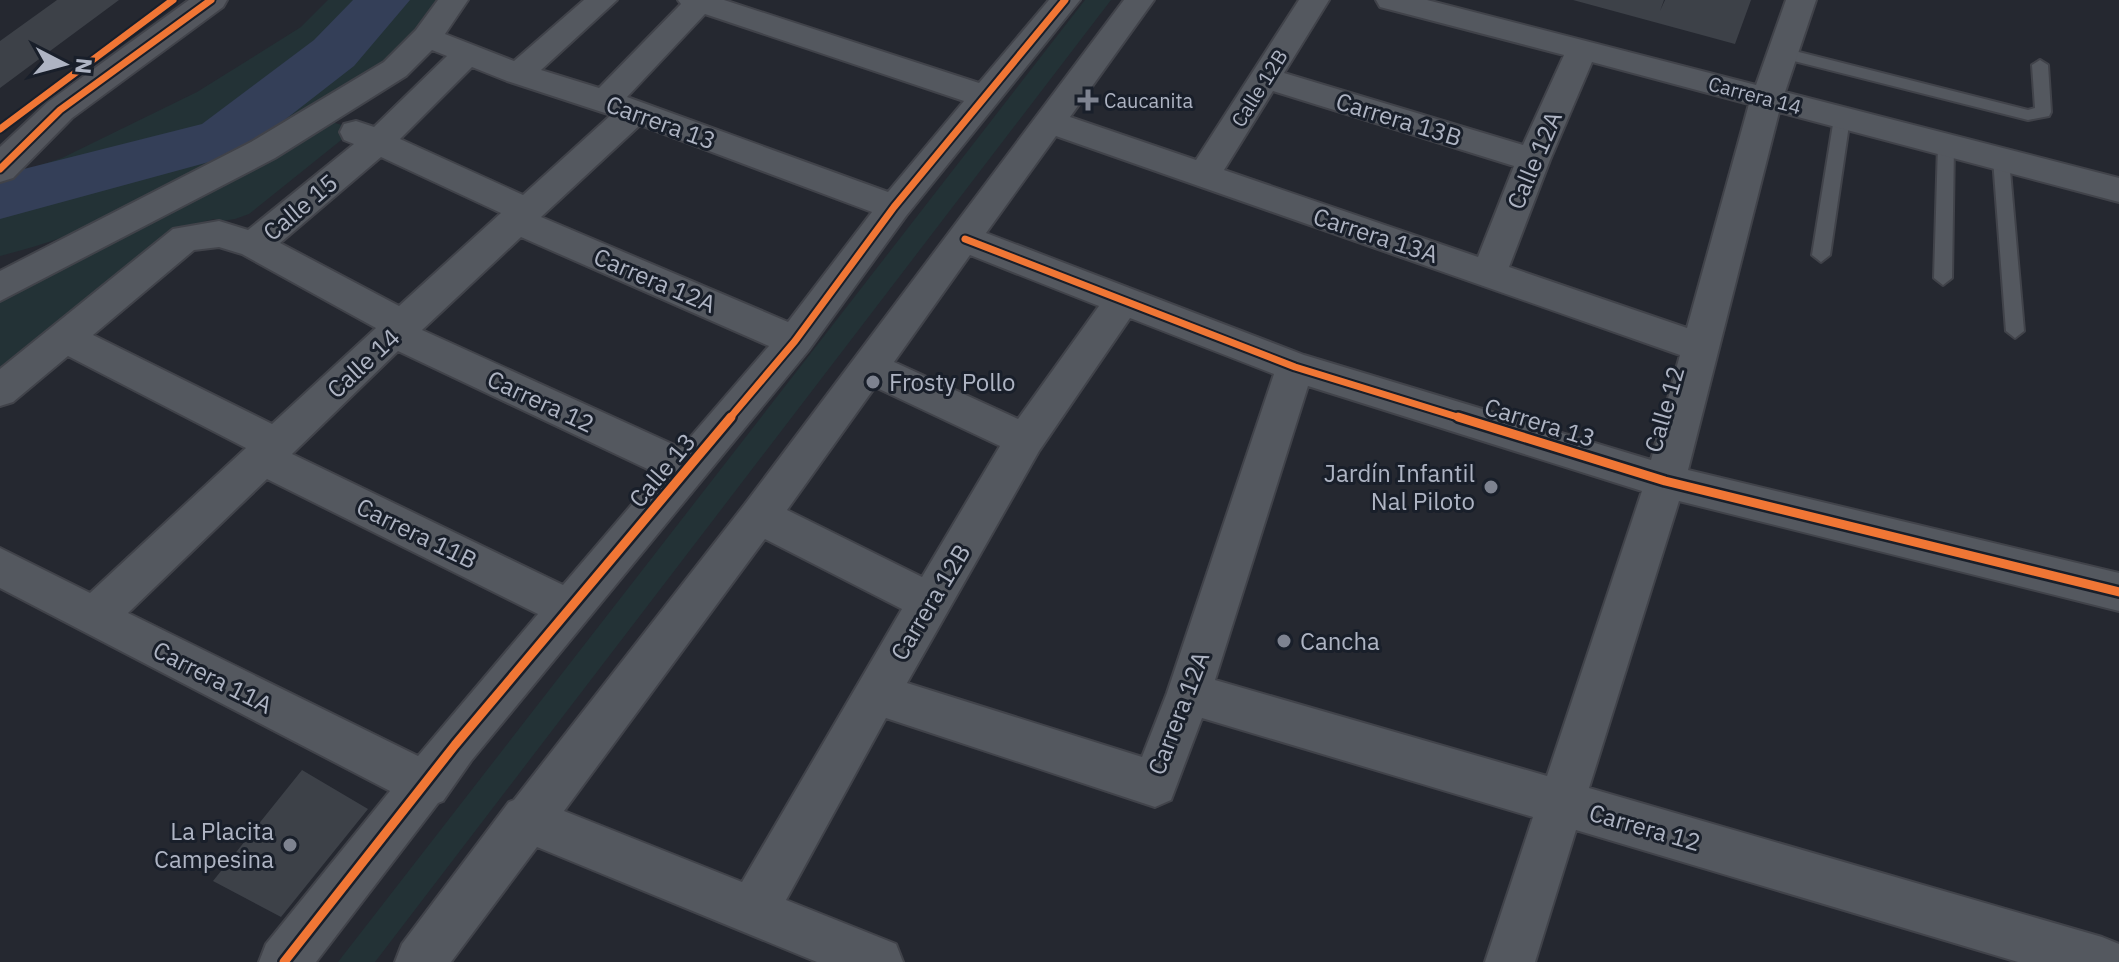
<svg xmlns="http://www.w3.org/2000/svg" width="2119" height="962" font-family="'IBM Plex Sans',sans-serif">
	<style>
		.green { fill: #233236 }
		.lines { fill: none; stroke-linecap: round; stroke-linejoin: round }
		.river { fill: #343f58; fill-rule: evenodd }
		.building { fill: #3d4148 }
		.service-casing { stroke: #41434a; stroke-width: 4 }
		.minor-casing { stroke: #41434a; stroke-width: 4 }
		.secondary-casing { stroke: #41434a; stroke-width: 4 }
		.service { fill: #54585f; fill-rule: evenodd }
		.minor { fill: #54585f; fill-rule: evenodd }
		.secondary { fill: #53565d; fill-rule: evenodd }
		.cycleway-far1-casing { stroke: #191f2a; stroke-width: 11 }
		.cycleway-casing { stroke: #191f2a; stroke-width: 14 }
		.cycleway-far1 { stroke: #f07635; stroke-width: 7 }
		.cycleway { stroke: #f07635; stroke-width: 9 }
		.poi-dot { fill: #7e8390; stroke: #191f2a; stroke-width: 3 }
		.labels { text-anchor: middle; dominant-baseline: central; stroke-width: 6; stroke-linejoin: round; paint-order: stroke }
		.far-street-label { font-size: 20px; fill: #aeb4c3; stroke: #191f2a }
		.far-poi-label { font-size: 20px; fill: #aeb4c3; stroke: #191f2a; text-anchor: start }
		.street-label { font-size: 24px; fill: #aeb4c3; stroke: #191f2a }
		.poi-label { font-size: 24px; fill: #aeb4c3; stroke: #191f2a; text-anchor: start }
	</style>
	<rect width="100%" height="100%" fill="#252830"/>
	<path class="green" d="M328,0H436C421,21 405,44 384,60C367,73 346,84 328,97C228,165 118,227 0,256V188L17,173L62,158L197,92L301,27Z
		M1085,0H1111L375,962H338Z
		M332,122L345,126V137L249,214L235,219L222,221L214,219L194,224L0,383V276Z"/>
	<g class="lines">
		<path class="river" d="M353,0H410L354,66L242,153L0,219V175L202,124L314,40Z"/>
	</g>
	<path class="building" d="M57,0H119L0,88V41Z
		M1573,0H1664L1660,11L1665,0H1751L1735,44Z
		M302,770L368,809L281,917L213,881Z"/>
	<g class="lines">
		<g class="service-casing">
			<path id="service" d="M1783,48L2028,110L2035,108L2032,65L2040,60L2048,65L2051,112L2049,116L2028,120L1778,57V49Z
				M1842,112L1850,118L1830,255L1821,262L1812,255L1834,118Z
				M1946,139L1954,145L1952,278L1943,285L1934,278L1938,145Z
				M2001,153L2009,159L2024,331L2015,338L2006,331L1993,159Z"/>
		</g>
		<g class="minor-casing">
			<path id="minor" d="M438,0H468L445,34L514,61L584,0H617L541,70L599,88L681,4L678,0H724L979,83L1049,0H1080L906,216L808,351L471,761L443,801L438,803L316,962H259L266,944L390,791L0,588V548L90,593L246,448L68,356L13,402L0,406V369L173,229L219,221L248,230L354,144L344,140L340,132L344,124L356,121L374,127L447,56L432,50L406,76L275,158L0,301V271L251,142L384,62L416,30ZM705,14L964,101L888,192L627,97ZM472,67L507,81L611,115L523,195L400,139ZM640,125L872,212L788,322L541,217ZM381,157L501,213L399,306L280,243ZM521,237L769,346L681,448L422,330ZM219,247L242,254L376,328L272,424L93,335L194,250ZM398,351L658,474L563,585L292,454ZM267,479L538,614L418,756L128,613Z
				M1124,0H1154L1070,117L1196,160L1299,0H1329L1284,73L1523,145L1564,55L1380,7L1376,0H1427L1756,85L1786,0H1816L1785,92L2119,178V202L1779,112L1688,470L2119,573V611L1679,501L1589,788L2102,937L2119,944V962H2018L1576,830L1535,962H1485L1533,817L1202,718L1171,800L1155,807L886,718L786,900L896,944L903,962H817L537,847L451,962H395L402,944L509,802L514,800L745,504ZM1592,62L1749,104L1687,328L1509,267L1550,160ZM1273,91L1514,166L1478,257L1224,170ZM1056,136L1680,355L1651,460L1304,355L986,233ZM970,255L1099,306L1018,419L894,362ZM1130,318L1274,374L1167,693L1142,757L907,683L1039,451ZM1308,386L1642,491L1547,776L1215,680ZM875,387L1000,446L922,577L787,510ZM765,539L902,609L742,882L564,811Z"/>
		</g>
		<g class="secondary-casing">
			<path id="secondary" d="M189,0H227L223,7L72,118L13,178L0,182V147L48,102Z"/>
		</g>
		<use href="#service" class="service"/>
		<use href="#minor" class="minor"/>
		<use href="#secondary" class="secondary"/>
		<g class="cycleway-far1-casing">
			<path id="cycleway-far1" d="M0,129L173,0
				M0,169L60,110L211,0
				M965,239L1295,367L1464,419
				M729,419L795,341L894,207L1065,0"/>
		</g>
		<g class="cycleway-casing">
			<path id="cycleway" d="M1458,417L1665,481L2119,592
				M284,962L455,745L731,417"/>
		</g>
		<use href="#cycleway-far1" class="cycleway-far1"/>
		<use href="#cycleway" class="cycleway"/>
	</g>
	<g class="poi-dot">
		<path d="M1084 88h8v8h8v8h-8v8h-8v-8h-8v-8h8z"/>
		<circle cx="873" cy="382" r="8"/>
		<circle cx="1491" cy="487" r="8"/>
		<circle cx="1284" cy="641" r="8"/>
		<circle cx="290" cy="845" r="8"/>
	</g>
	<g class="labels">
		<g class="far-street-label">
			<text transform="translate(1259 88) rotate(-58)">Calle 12B</text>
			<text transform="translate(1755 95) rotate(15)">Carrera 14</text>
		</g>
		<g class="far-poi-label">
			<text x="1104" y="100">Caucanita</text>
		</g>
		<g class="street-label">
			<text transform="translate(1399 119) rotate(17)">Carrera 13B</text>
			<text transform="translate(661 122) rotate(20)">Carrera 13</text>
			<text transform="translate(1534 160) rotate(-67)">Calle 12A</text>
			<text transform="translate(300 207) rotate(-40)">Calle 15</text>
			<text transform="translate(1376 235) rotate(18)">Carrera 13A</text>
			<text transform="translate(655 280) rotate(23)">Carrera 12A</text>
			<text transform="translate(363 363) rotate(-43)">Calle 14</text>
			<text transform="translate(541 401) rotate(25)">Carrera 12</text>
			<text transform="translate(1664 409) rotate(-74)">Calle 12</text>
			<text transform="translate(1540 422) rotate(17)">Carrera 13</text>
			<text transform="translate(662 470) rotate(-50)">Calle 13</text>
			<text transform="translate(417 533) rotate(26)">Carrera 11B</text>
			<text transform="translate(930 602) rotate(-59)">Carrera 12B</text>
			<text transform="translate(213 677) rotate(27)">Carrera 11A</text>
			<text transform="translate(1178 713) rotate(-69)">Carrera 12A</text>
			<text transform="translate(1645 827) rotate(16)">Carrera 12</text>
		</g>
		<g class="poi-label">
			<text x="889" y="382">Frosty Pollo</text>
			<text x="1475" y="473" text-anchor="end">Jardín Infantil<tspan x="1475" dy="28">Nal Piloto</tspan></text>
			<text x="1300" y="641">Cancha</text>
			<text x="274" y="831" text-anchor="end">La Placita<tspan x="274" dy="28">Campesina</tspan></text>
		</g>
	</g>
	<g transform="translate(64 64) rotate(96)" stroke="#191f2a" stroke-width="6" paint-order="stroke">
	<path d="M0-6L14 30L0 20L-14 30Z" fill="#aeb4c3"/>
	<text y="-12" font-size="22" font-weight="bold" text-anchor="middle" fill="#aeb4c3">N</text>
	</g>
</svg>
